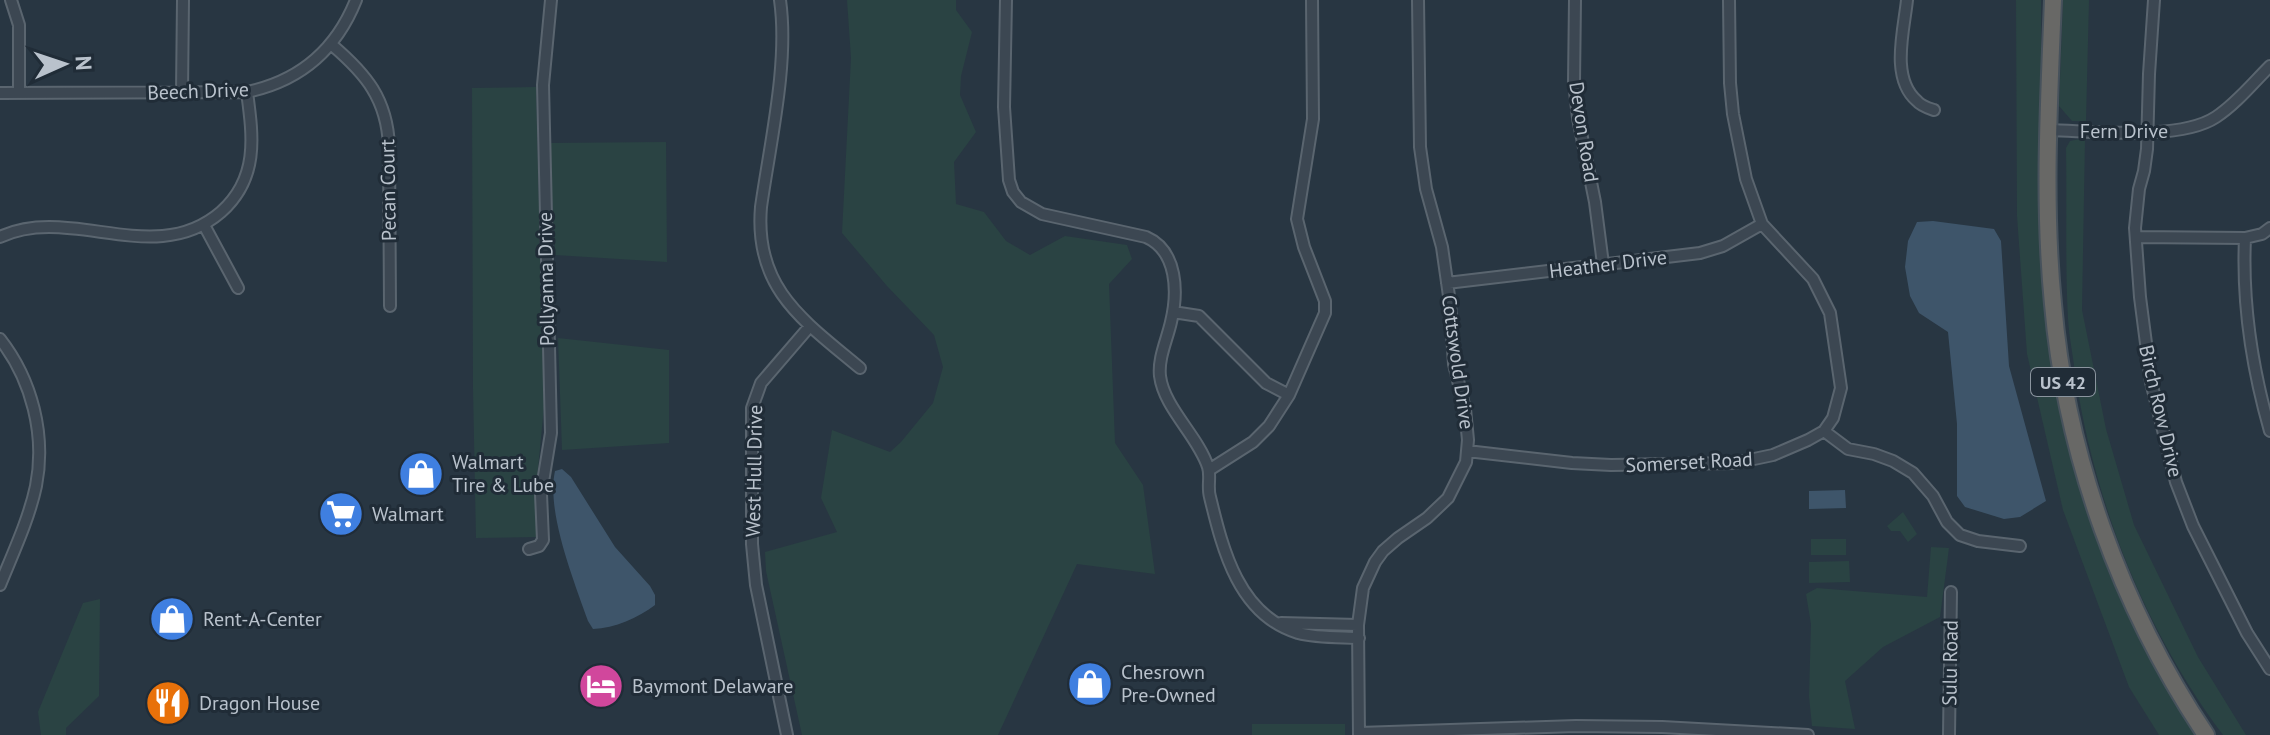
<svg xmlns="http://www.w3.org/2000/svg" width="2270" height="735" font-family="'PT Sans',sans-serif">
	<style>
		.green { fill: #2a4343 }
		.water { fill: #3e556a }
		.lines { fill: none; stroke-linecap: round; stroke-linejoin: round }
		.minor-casing { stroke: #5a656f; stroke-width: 14 }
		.trunk-casing { stroke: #47525c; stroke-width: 20 }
		.minor { stroke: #3c4752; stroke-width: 10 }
		.trunk { stroke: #686866; stroke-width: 16 }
		.labels { text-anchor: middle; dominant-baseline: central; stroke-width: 6; stroke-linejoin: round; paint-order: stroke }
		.shield { fill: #202c37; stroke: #8b959f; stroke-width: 2 }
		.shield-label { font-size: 18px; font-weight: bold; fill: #b9c2cc }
		.street-label { font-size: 20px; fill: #b9c2cc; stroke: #202c37 }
		.poi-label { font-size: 20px; fill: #b9c2cc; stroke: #202c37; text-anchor: start }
	</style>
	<rect width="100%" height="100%" fill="#283642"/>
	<path class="green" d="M847,0H956V10L972,32L961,76L960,95L976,132L954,162L956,204L984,212L1006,241L1030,255L1065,236L1127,245L1132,259L1109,284L1115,443L1143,485L1155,574L1077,564L998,735H802L766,571L765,552L837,532L821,498L832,430L890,452L901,442L933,403L943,367L934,335L887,286L842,233L851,58Z
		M2016,0H2041V187L2044,279L2051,353L2076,473L2108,571L2147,653L2195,735H2159L2129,687L2063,510L2027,354L2017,216Z
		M2063,0H2089L2086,121H2072L2059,106Z
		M536,87L544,407L537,479L538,537L476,538L473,389L472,88Z
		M2085,138L2082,310L2106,429L2134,525L2198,657L2246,735H2223C2145,631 2094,502 2075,373C2073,355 2069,337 2068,319C2065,262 2067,205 2066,148L2070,141Z
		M666,142L667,262L555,255L549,143Z
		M558,338L669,350V443L562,450Z
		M1903,512L1917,534L1908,542L1900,531H1891L1887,526Z
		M1811,539H1846V555H1811Z
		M1931,547L1949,548L1940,617L1883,647L1845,681L1855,729L1812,726L1809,696L1811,624L1806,594L1817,588L1927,597Z
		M1849,561L1850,582L1809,583V562Z
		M100,599L99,696L66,728V735H41L38,712L83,603Z
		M1252,724H1345V735H1252Z"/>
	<path class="water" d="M1933,221L1994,229L2001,241L2009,366L2046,501L2020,517L2004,519L1965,507L1957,496V424L1948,332L1919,313L1910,296L1905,267L1908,241L1917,222Z
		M562,469L571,477L615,547L650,586L655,595V605C638,618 615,628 593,629L588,621C574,581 546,512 555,471Z
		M1845,490L1846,508L1809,509V491Z"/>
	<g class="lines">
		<g class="minor-casing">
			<path id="minor" d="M11,0L19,25V93
				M780,0C789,63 770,143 761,207C754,289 804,321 860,368
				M1006,0L1004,107L1009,180L1013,192L1021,202L1042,214L1146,237C1178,251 1178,293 1171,322C1167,340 1158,358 1160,376C1164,408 1198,436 1208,467C1211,476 1207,487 1210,497C1223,551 1239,615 1298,633C1317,638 1339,637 1359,638
				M1575,0L1574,82L1578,118L1595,202L1603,264
				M1907,0C1904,30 1890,78 1917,101C1921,106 1928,108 1934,110
				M2154,0L2149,74L2147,149L2144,171L2139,189L2135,228L2140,297L2151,382L2176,482L2193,526L2247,633L2270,669
				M332,45C366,74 387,99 389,146L390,306
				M182,92L183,0
				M0,93L247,92C300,81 336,50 356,0
				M2050,130C2093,131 2180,141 2216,117C2236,104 2253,83 2270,66
				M204,225L238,288
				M0,237C71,204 155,269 221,212C259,178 253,137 247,92
				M2136,237L2245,238L2262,234L2270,228
				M2245,238C2242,303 2252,368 2270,431
				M1447,283L1700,253L1723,246L1762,224
				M1173,312L1199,316L1266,383L1289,395
				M0,339C32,380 46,435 36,486C29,519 13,553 0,585
				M1824,431L1848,449L1874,454L1893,461L1913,473L1933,496L1947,522L1960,535L1978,541L2020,546
				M1467,451L1572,463L1611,465L1735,463L1773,455L1808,440L1824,431L1833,418L1841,388L1830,313L1813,279L1762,224L1746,179L1733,114L1730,83L1729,0
				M1209,470L1253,442L1269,426L1289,395L1325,313V301L1304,247L1297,219L1313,119L1312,0
				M529,549L539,546L543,540L541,494L551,433L543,85L551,0
				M1281,623L1358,625
				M1359,733L1576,726L1662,727L1808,735
				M787,735L756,585L752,544V408L761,383L810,326
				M1359,735L1358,625L1363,588L1375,562L1383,551L1398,538L1427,518L1448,498L1466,462L1468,440L1465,409L1454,364L1450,303L1442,247L1426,189L1420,147L1418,0
				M1949,735L1951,592"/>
		</g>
		<g class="trunk-casing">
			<path id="trunk" d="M2053,0C2049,101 2043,203 2053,304C2066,456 2121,608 2206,735"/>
		</g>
		<use href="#minor" class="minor"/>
		<use href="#trunk" class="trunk"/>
	</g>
	<defs>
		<g id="shop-disc" transform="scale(2.3)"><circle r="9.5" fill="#3f7fe0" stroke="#202c37"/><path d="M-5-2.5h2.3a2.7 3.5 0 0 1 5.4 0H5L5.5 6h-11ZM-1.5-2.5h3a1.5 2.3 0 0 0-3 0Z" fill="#fff"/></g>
		<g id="supermarket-disc" transform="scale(2.3)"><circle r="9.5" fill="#3f7fe0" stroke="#202c37"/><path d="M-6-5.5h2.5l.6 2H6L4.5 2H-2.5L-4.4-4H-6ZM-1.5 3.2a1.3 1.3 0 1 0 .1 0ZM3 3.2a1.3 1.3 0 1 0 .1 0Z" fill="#fff"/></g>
		<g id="hotel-disc" transform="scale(2.3)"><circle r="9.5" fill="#d1479c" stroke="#202c37"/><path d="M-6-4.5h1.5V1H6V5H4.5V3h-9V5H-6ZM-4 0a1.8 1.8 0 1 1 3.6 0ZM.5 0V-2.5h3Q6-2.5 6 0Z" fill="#fff"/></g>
		<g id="restaurant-disc" transform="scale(2.3)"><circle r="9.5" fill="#e8710a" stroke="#202c37"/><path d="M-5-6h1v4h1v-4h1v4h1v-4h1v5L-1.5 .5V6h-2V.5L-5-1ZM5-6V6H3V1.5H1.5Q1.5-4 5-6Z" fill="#fff"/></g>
	</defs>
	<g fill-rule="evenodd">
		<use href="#shop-disc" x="421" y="474"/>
		<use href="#supermarket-disc" x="341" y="514"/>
		<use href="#shop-disc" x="172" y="619"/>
		<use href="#shop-disc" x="1090" y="684"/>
		<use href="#hotel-disc" x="601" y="686"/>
		<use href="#restaurant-disc" x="168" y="703"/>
	</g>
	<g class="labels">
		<rect class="shield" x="2031" y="368" width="64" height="28" rx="6"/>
		<g class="shield-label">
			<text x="2063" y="382">US 42</text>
		</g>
		<g class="street-label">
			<text transform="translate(198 91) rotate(-2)">Beech Drive</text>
			<text x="2124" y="131">Fern Drive</text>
			<text transform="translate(1584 132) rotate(81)">Devon Road</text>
			<text transform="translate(388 190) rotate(-91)">Pecan Court</text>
			<text transform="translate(1608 264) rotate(-7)">Heather Drive</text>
			<text transform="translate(546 279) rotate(-91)">Pollyanna Drive</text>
			<text transform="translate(1458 362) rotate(82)">Cottswold Drive</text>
			<text transform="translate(2161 411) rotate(77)">Birch Row Drive</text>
			<text transform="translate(1689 462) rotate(-3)">Somerset Road</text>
			<text transform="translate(754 471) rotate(-89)">West Hull Drive</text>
			<text transform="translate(1950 663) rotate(-89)">Sulu Road</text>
		</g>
		<g class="poi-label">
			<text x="452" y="462">Walmart<tspan x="452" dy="23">Tire &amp; Lube</tspan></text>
			<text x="372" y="514">Walmart</text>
			<text x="203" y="619">Rent-A-Center</text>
			<text x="1121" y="672">Chesrown<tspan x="1121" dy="23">Pre-Owned</tspan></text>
			<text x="632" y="686">Baymont Delaware</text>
			<text x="199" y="703">Dragon House</text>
		</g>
	</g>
	<g transform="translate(64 64) rotate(87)" stroke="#202c37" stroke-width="6" paint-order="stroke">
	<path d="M0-6L14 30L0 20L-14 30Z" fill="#b9c2cc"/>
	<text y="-12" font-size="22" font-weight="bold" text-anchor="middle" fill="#b9c2cc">N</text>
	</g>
</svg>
